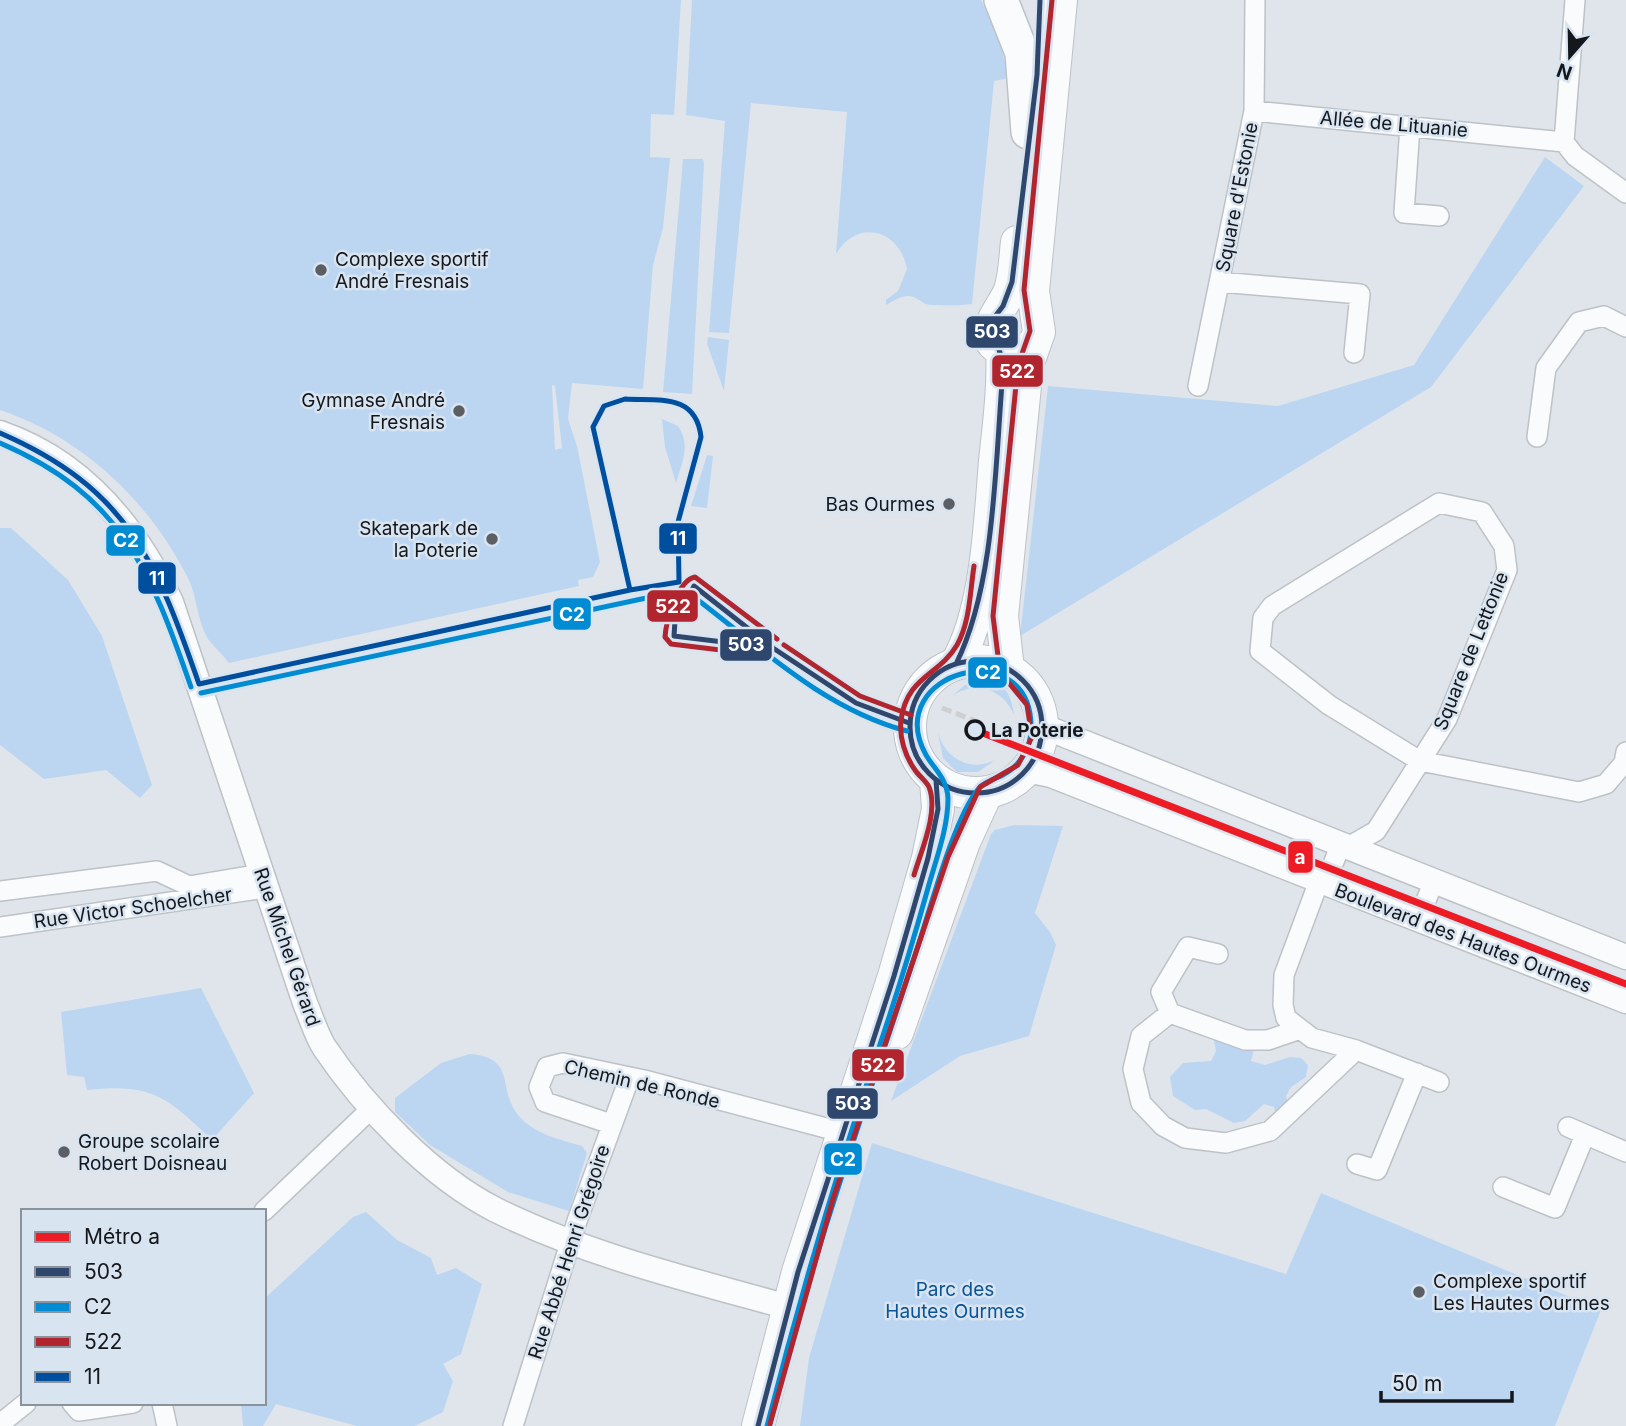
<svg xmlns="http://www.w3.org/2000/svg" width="1626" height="1426" font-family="Inter,sans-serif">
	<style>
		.green { fill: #bcd6f2; fill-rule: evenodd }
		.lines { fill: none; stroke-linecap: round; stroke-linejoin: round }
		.minor-casing { stroke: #bdc2c7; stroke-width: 22 }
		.tertiary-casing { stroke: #bdc2c7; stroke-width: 27 }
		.primary-casing { stroke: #bdc2c7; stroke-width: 34 }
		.trunk-casing { stroke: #bdc2c7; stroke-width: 36 }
		.minor { stroke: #fafbfc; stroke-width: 19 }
		.tertiary { stroke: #fafbfc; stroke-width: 24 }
		.primary { stroke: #fafbfc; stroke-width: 32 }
		.trunk { stroke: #fafbfc; stroke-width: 33 }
		.rail { stroke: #cdcfd2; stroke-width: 5; stroke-dasharray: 10 5; stroke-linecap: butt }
		.bus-1-casing { stroke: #d9e4f1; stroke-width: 10 }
		.bus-2-casing { stroke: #d9e4f1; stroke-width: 10 }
		.bus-3-casing { stroke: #d9e4f1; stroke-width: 10 }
		.bus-4-casing { stroke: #d9e4f1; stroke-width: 10 }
		.bus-1 { stroke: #2f476c; stroke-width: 5 }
		.bus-2 { stroke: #008bd2; stroke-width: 5 }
		.bus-3 { stroke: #b0252e; stroke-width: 5 }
		.bus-4 { stroke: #004f9e; stroke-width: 5 }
		.metro-1-casing { stroke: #d9e4f1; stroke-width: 12 }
		.metro-1 { stroke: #ed1c24; stroke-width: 7 }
		.poi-dot { fill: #5b5f64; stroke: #d9e4f1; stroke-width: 2.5 }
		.stop-dot { fill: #d9e4f1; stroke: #14171c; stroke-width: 3.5 }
		.labels { text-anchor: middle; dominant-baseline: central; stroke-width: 5; stroke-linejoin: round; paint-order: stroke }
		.street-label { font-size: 19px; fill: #14171c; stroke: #d9e4f1 }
		.poi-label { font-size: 19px; fill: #14171c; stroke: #d9e4f1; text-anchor: start }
		.stop-label { font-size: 19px; font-weight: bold; fill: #14171c; stroke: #d9e4f1; text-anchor: start }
		.park-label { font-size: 19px; fill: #085496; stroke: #d9e4f1 }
		.line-badge { stroke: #d9e4f1; stroke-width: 2.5 }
		.badge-label { font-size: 19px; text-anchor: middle; font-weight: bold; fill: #fff }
	</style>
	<rect width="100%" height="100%" fill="#dfe5eb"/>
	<path class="green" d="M0,0H681L674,115L651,114L650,157L670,158L663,228L653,265L643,389L572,383L568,419L577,446L600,562L593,577L578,580L579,586L229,663C223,655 214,647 208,639C197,621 197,596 188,578C148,500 83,438 0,410ZM552,385L555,386L562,448L555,450Z
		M692,0H981L998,36L1009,78L994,81L972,304C958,306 945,305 934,305C915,306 919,284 886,305V300L898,291L907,269C900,229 857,218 836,254L847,112L751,103L729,333L709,332L725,121L686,115Z
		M1545,157L1584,186L1431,387L1020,636L1048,386L1278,406L1414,365Z
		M683,159H703L704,163L692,394L663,392Z
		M708,337L729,340L724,391L707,344Z
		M662,419L678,426C691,445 682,462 676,483L665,447Z
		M707,455L713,456L707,508L691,506Z
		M0,528H11L68,580L102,636L152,785L140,798L106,770L44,779L0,745Z
		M983,679C1004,680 1012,696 1014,715C1003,689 976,680 952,696L965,685Z
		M938,733C946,760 972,773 997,759L978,772H957L943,758Z
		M1015,825L1063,826L1035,913L1050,932L1056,945L1029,1036L960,1056L891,1101L991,834L995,830Z
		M201,988L254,1093L212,1140C166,1096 152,1083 87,1090L84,1077L67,1075L61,1012Z
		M1214,1040L1254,1049L1251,1061L1265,1065L1290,1057L1301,1058L1308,1065L1306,1077L1291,1087L1286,1096L1288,1102L1275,1113L1274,1107L1264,1104L1245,1121L1234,1123L1206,1109L1195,1110L1173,1096L1170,1077L1183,1063L1211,1061L1216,1051Z
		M470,1054C518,1058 496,1089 519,1116C534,1134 559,1139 582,1146L587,1153L569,1211L508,1192L430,1145L395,1112V1098L441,1063Z
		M872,1143L1286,1274L1321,1193L1601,1310L1555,1426H800L809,1358Z
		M366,1212L397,1240L431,1258L437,1275L456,1268L482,1284L461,1354L443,1364L453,1381L443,1412L415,1426H357L276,1404L263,1426H243L241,1403H264V1299L353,1217Z"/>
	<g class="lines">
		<g class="minor-casing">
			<path id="minor" d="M1254,111L1564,142L1575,156L1626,193
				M1410,126L1404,213L1439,216
				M1564,142L1575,0
				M1220,282L1360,294L1354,353
				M1198,386L1254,111L1255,0
				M1537,437L1546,368L1579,322L1604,316L1626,327
				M1348,847L1376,831L1447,719L1507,570L1504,546L1482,512L1439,503L1272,606L1263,618L1260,651L1329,705L1420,761L1579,792L1606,784L1624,763L1626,752
				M1319,881L1284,975L1283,1005L1286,1018L1312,1038L1356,1050L1439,1082
				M1325,884L1341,844
				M0,891L157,871L189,886L261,874
				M1418,920L1434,881
				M0,927L265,888
				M1170,1013L1161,992L1188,947L1218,954
				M1300,1029L1268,1040H1245L1170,1013L1141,1036L1133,1069L1141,1103L1163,1126L1185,1138L1226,1143L1270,1131L1356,1050
				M611,1124L545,1102L539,1087L547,1067L563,1063L644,1080L841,1132
				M1568,1127L1626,1152
				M1357,1164L1377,1170L1417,1073
				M1503,1187L1555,1208L1585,1135
				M264,1211L372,1108
				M72,1403L79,1411L133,1403
				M162,1403L167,1426
				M0,1424L26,1403
				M513,1426L577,1221L629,1079"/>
		</g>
		<g class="tertiary-casing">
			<path id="tertiary" d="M0,433C82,461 135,526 171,602L305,1003C311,1017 316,1034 324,1047C365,1108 431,1177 496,1210C587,1255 691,1280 788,1307
				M1042,726L1626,957
				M1026,770L1051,775L1626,1001"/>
		</g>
		<g class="primary-casing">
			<path id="primary" d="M1017,242C1015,258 1015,275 1010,290C1004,308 968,342 1009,352C1019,354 1027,350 1034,343
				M910 727a66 66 0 1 1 132 0a66 66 0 1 1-132 0Z
				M956,664C987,612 990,521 995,461C999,423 1004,386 1002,349
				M1008,669L1002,616L1027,366L1039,332L1033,291L1061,0
				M897,1033L964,842L987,792
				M758,1426L798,1272L894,976L928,858L938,809L936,780"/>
		</g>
		<g class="trunk-casing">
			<path id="trunk" d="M1001,0L1022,53L1028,132"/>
		</g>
		<use href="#minor" class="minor"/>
		<use href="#tertiary" class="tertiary"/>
		<use href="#primary" class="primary"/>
		<use href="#trunk" class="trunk"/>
		<path class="rail" d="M942,708L978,722"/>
		<g class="bus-1-casing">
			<path id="bus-1" d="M694,586L773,648L674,636L675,621Z
				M773,648L856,703L909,723
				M910 727a66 66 0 1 1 132 0a66 66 0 1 1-132 0Z
				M956,664C996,583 995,461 1003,371C1002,346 993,344 990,323L1003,306L1012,282L1037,75L1040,0
				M758,1426L798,1272L894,976L928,858L938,809L936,780"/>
		</g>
		<g class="bus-2-casing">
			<path id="bus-2" d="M0,443C121,495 150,569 191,687
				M201,693L679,591L690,594C758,645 823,709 907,731
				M767,1426C799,1301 835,1178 876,1056C895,1001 912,945 928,888C936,859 948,829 948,798C947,779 935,770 926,755C880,671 1033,631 1031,729C1031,749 1019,767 1001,776C994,779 984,782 979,788C953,819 930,911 916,952C865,1109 809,1263 770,1424"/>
		</g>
		<g class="bus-3-casing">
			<path id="bus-3" d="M784,645L860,696L911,715
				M770,656L671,644L665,637C666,621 678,580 695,577L777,639
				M914,875C921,851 939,812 929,787C926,781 919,776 915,770C905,756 899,737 901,720C907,676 939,676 957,645C970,622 970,592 974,566
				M770,1424L833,1199L948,857L980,787L1018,765L1032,737L1027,705L1000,672L993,616L1018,365L1030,331L1024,290L1052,0"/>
		</g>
		<g class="bus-4-casing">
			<path id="bus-4" d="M625,399C659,401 696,393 701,437L678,522L679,582L630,590L593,427L604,406Z
				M0,433C127,488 156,560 199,684
				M199,684L630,590"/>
		</g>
		<use href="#bus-1" class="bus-1"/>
		<use href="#bus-2" class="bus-2"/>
		<use href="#bus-3" class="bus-3"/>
		<use href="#bus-4" class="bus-4"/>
		<g class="metro-1-casing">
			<path id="metro-1" d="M975,730L1626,984"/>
		</g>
		<use href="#metro-1" class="metro-1"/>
	</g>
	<g class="poi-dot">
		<circle cx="321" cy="270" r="7"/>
		<circle cx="459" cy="411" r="7"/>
		<circle cx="949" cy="504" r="7"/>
		<circle cx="492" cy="539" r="7"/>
		<circle cx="64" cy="1152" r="7"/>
		<circle cx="1419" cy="1292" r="7"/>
	</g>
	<circle class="stop-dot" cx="975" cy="730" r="9"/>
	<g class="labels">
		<g class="street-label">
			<text transform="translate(1394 124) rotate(5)">Allée de Lituanie</text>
			<text transform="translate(1237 197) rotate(-79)">Square d'Estonie</text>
			<text transform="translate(1471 651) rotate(-68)">Square de Lettonie</text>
			<text transform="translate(133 908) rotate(-8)">Rue Victor Schoelcher</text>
			<text transform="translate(1463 938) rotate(21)">Boulevard des Hautes Ourmes</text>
			<text transform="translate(287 947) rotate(71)">Rue Michel Gérard</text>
			<text transform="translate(642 1084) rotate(13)">Chemin de Ronde</text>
			<text transform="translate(569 1252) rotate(-72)">Rue Abbé Henri Grégoire</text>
		</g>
		<g class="poi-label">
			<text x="335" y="259">Complexe sportif<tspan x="335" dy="22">André Fresnais</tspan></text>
			<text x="445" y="400" text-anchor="end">Gymnase André<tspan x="445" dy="22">Fresnais</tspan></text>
			<text x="935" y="504" text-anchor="end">Bas Ourmes</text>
			<text x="478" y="528" text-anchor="end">Skatepark de<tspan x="478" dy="22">la Poterie</tspan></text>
			<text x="78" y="1141">Groupe scolaire<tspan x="78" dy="22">Robert Doisneau</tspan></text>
			<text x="1433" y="1281">Complexe sportif<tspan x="1433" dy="22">Les Hautes Ourmes</tspan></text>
		</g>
		<g class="stop-label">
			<text x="991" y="730">La Poterie</text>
		</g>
		<g class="park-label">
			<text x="955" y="1289">Parc des<tspan x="955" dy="22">Hautes Ourmes</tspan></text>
		</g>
	</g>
	<g class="line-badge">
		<rect x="965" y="315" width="54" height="34" rx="7" fill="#2f476c"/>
		<rect x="991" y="354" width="53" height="34" rx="7" fill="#b0252e"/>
		<rect x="658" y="522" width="40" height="33" rx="7" fill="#004f9e"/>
		<rect x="105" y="524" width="41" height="33" rx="7" fill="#008bd2"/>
		<rect x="137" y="561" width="40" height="34" rx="7" fill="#004f9e"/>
		<rect x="646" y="589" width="53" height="34" rx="7" fill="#b0252e"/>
		<rect x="552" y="597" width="40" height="34" rx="7" fill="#008bd2"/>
		<rect x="719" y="628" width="54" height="34" rx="7" fill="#2f476c"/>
		<rect x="967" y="656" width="41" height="33" rx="7" fill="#008bd2"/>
		<rect x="1287" y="840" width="27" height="34" rx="7" fill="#ed1c24"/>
		<rect x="851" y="1048" width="54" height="34" rx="7" fill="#b0252e"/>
		<rect x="826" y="1087" width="53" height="33" rx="7" fill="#2f476c"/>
		<rect x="823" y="1142" width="40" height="34" rx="7" fill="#008bd2"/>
	</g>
	<g class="badge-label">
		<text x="992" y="338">503</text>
		<text x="1017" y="378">522</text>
		<text x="678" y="545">11</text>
		<text x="126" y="547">C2</text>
		<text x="157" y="585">11</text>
		<text x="673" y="613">522</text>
		<text x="572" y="621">C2</text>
		<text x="746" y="651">503</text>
		<text x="988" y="679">C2</text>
		<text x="1300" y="864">a</text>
		<text x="878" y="1072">522</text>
		<text x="853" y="1110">503</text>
		<text x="843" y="1166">C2</text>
	</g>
	<rect x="21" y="1209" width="245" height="196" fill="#d9e4f1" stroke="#8a929c" stroke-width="2"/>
	<rect x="35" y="1232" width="35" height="10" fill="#ed1c24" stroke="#8a929c" stroke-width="2"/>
	<text x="84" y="1244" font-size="21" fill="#14171c">Métro a</text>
	<rect x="35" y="1267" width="35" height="10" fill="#2f476c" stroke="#8a929c" stroke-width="2"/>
	<text x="84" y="1279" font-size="21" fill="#14171c">503</text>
	<rect x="35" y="1302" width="35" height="10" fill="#008bd2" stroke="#8a929c" stroke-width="2"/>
	<text x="84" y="1314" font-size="21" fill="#14171c">C2</text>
	<rect x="35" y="1337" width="35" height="10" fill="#b0252e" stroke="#8a929c" stroke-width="2"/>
	<text x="84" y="1349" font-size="21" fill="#14171c">522</text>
	<rect x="35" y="1372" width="35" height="10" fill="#004f9e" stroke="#8a929c" stroke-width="2"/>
	<text x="84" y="1384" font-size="21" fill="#14171c">11</text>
	<g transform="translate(1570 56) rotate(200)" stroke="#d9e4f1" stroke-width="5" paint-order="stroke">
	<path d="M0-5L12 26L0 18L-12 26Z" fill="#14171c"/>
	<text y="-10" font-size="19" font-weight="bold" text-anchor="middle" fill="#14171c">N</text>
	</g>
	<path d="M1381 1391v10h131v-10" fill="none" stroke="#14171c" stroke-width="3.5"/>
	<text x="1392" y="1391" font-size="21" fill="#14171c" stroke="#d9e4f1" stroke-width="5" paint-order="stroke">50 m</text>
</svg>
